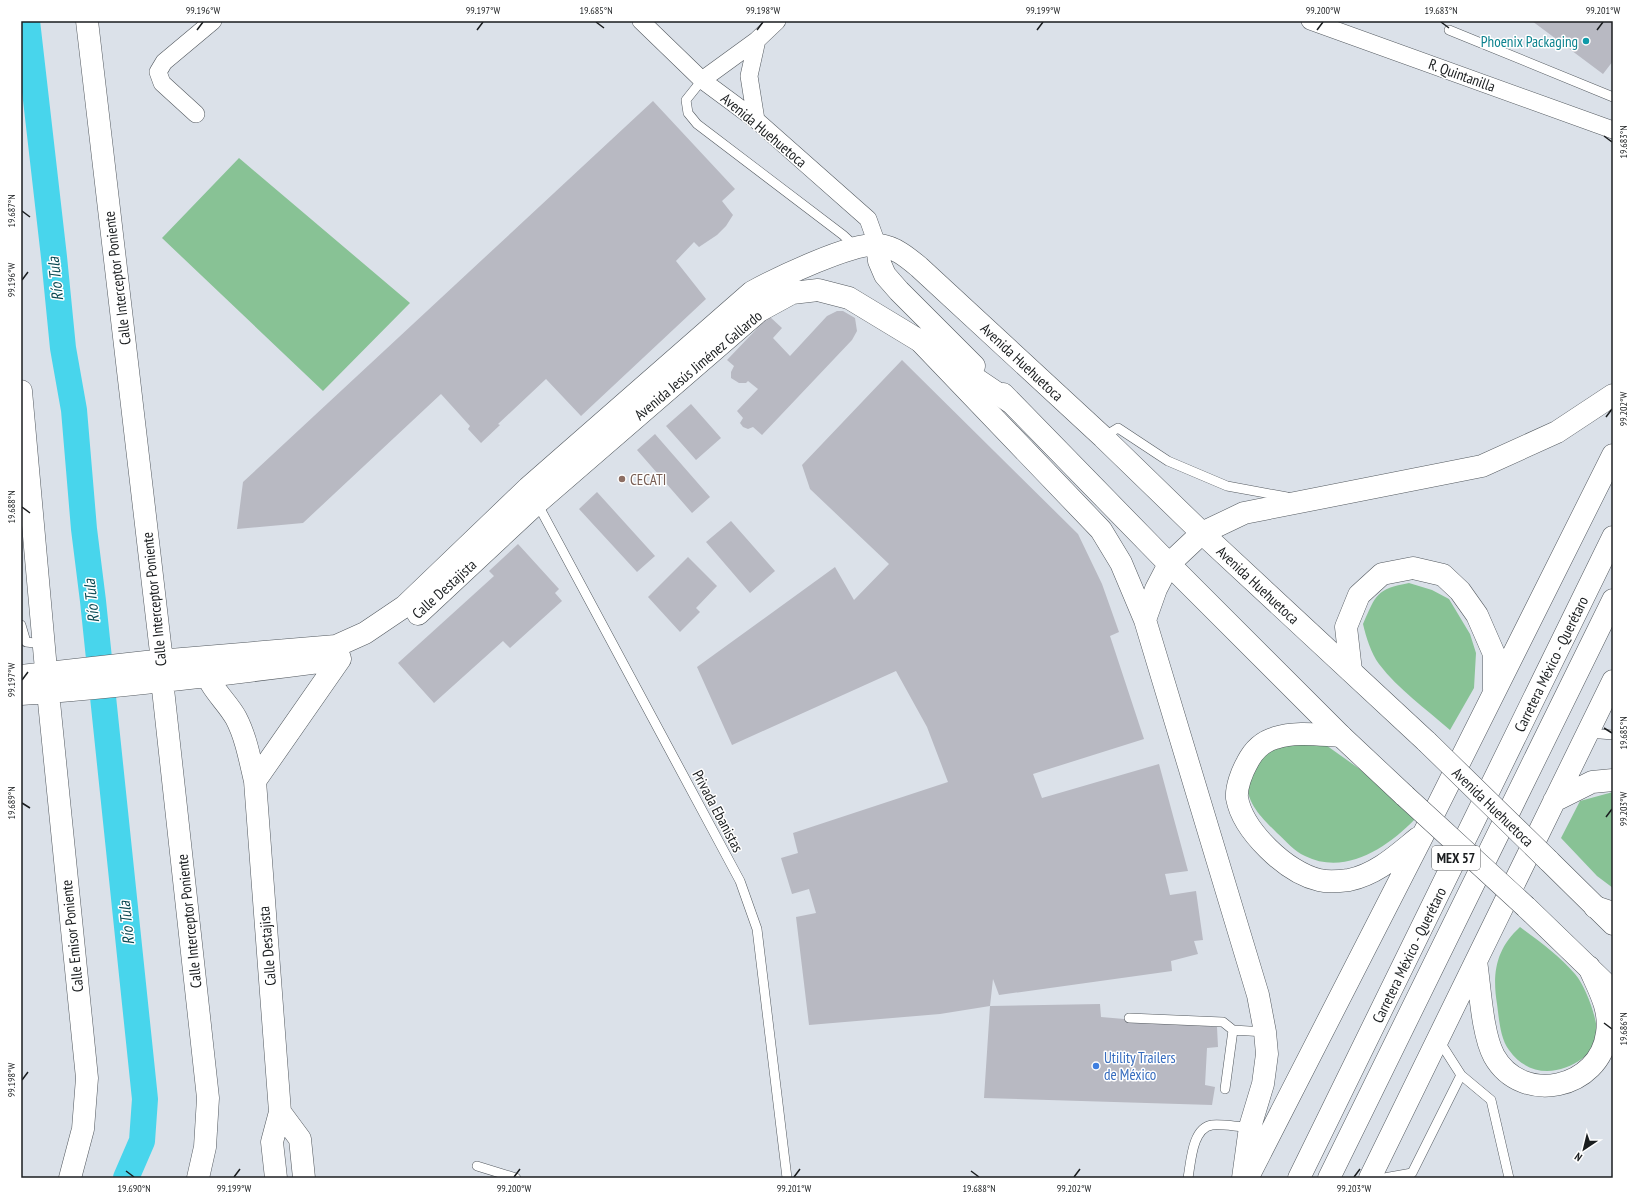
<svg xmlns="http://www.w3.org/2000/svg" width="1634" height="1199" font-family="'PT Sans Narrow',sans-serif">
	<style>
		.green { fill: #88c295 }
		.lines { fill: none; stroke-linecap: round; stroke-linejoin: round }
		.river { stroke: #48d5ec; stroke-width: 26 }
		.building { fill: #b8b9c2 }
		.lane-casing { stroke: #53595f; stroke-width: 10 }
		.street-casing { stroke: #53595f; stroke-width: 18 }
		.secondary-casing { stroke: #53595f; stroke-width: 23 }
		.primary-casing { stroke: #53595f; stroke-width: 23 }
		.highway-casing { stroke: #53595f; stroke-width: 23 }
		.lane { stroke: #fff; stroke-width: 9 }
		.street { stroke: #fff; stroke-width: 17 }
		.secondary { stroke: #fff; stroke-width: 22 }
		.primary { stroke: #fff; stroke-width: 22 }
		.highway { stroke: #fff; stroke-width: 22 }
		.secondary-bridge-casing { stroke: #53595f; stroke-width: 23; stroke-linecap: butt }
		.secondary-bridge { stroke: #fff; stroke-width: 22 }
		.ticks { fill: none; stroke: #1a1d1f; stroke-width: 1.5 }
		.culture-dot { fill: #0f9aa8; stroke: #fff; stroke-width: 1.5 }
		.education-dot { fill: #8d6e63; stroke: #fff; stroke-width: 1.5 }
		.shop-dot { fill: #3f7fe0; stroke: #fff; stroke-width: 1.5 }
		.labels { text-anchor: middle; dominant-baseline: central; stroke-width: 3; stroke-linejoin: round; paint-order: stroke }
		.shield { fill: #fff; stroke: #5f6162; stroke-width: 1 }
		.shield-label { font-size: 14px; font-weight: bold; fill: #1a1d1f }
		.culture-label { font-size: 15px; fill: #0d838f; stroke: #fff; text-anchor: end }
		.street-label { font-size: 15px; fill: #1a1d1f; stroke: #fff }
		.education-label { font-size: 15px; fill: #785e54; stroke: #fff; text-anchor: start }
		.shop-label { font-size: 15px; fill: #366cbe; stroke: #fff; text-anchor: start }
		.water-label { font-size: 16px; font-style: italic; fill: #0b4a53; stroke: #fff }
		.neatline { fill: none; stroke: #1a1d1f; stroke-width: 1.5 }
		.ticks-label { font-size: 10px; text-anchor: middle; fill: #1a1d1f }
	</style>
	<rect width="100%" height="100%" fill="#dbe1e9"/>
	<path class="green" d="M239,158L410,303L323,391L162,238Z
		M1409,583L1432,590L1449,599L1470,634L1476,653L1474,688L1450,730C1426,709 1398,689 1379,664C1371,653 1366,637 1363,624C1376,595 1376,589 1409,583Z
		M1316,738L1361,770L1415,819C1387,848 1345,876 1305,856C1294,851 1286,841 1277,833C1264,820 1242,800 1249,779C1252,769 1259,759 1264,749Z
		M1613,792V888L1597,876L1561,838L1580,801Z
		M1520,927C1539,941 1560,956 1575,974C1587,988 1600,1025 1597,1042C1596,1048 1588,1054 1583,1058C1559,1076 1528,1077 1509,1050C1500,1038 1499,1018 1497,1004C1492,973 1496,949 1520,927Z"/>
	<g class="lines">
		<path class="river" d="M27,21L54,257L63,348L74,410L84,529L93,601L145,1099L142,1141L126,1178"/>
	</g>
	<path class="building" d="M1532,21H1613V61L1603,74Z
		M653,101L735,189L722,201L733,215L726,226L717,235L699,247L694,242L676,261L706,299L581,416L546,379L498,424L500,425L481,443L468,429L470,426L441,394L303,523L237,529L243,482Z
		M837,311H843L855,318L857,331L852,340L762,435L753,427L748,429L743,427L740,423L743,418L737,411L758,389L748,381L746,383H739L731,378V372L734,366L727,360L769,316L782,328L773,338L790,356L827,316Z
		M902,360L1078,534L1102,584L1119,632L1110,636L1144,739L1033,774L1042,798L1159,764L1188,871L1165,874L1170,895L1196,891L1203,940L1194,941L1198,954L1171,961L1172,971L999,995L993,979L990,1006L940,1014L809,1025L796,917L816,913L809,889L792,894L781,858L798,853L793,833L948,782L927,727L896,671L732,745L697,667L835,567L854,600L889,564L810,489L802,465Z
		M691,404L721,438L696,460L666,426Z
		M655,434L710,497L692,513L637,450Z
		M597,492L655,556L637,572L579,509Z
		M731,521L775,571L750,593L706,542Z
		M518,544L559,589L555,593L562,601L510,648L503,641L434,703L398,663L494,576L489,571Z
		M688,557L717,586L696,608L700,612L680,632L648,597Z
		M1100,1004L1101,1017L1217,1027L1218,1047L1207,1048L1205,1085L1215,1087L1212,1105L984,1098L990,1006Z"/>
	<g class="lines">
		<g class="lane-casing">
			<path id="lane" d="M1449,30L1613,97
				M702,80L686,100L688,113L697,124L843,235L856,247
				M1103,437L1118,428L1168,461L1227,486L1287,497
				M537,503L740,881L757,929L787,1178
				M21,625L26,642L43,644
				M1588,733L1613,735
				M1129,1018L1223,1022L1233,1030L1265,1032
				M1461,1075L1491,1100L1509,1178
				M1225,1089L1233,1030
				M477,1166L516,1178
				M1188,1178C1191,1162 1192,1128 1212,1125C1224,1124 1238,1127 1250,1127
				M1384,1178L1412,1173L1461,1075L1438,1039"/>
		</g>
		<g class="street-casing">
			<path id="street" d="M641,21L702,80L756,120L868,219L877,244
				M1310,21L1613,130
				M702,80L757,40L777,21
				M196,114L162,83L158,72L164,62L213,21
				M756,120L749,76L757,40"/>
		</g>
		<g class="secondary-casing">
			<path id="secondary" d="M87,21L162,661V680L208,1098L205,1147L198,1178
				M877,244L879,261L885,275L899,291L974,366
				M21,391L48,692L87,1078L83,1129L70,1178
				M1003,394L1169,564L1341,736L1405,796
				M418,614L537,503L759,311L792,293L818,290L849,298L920,341L1013,404
				M205,666C207,686 226,700 236,718C246,737 250,760 255,781L280,1112L272,1142L276,1178
				M21,676L146,662L336,646L365,633L405,606L528,488L752,292C776,279 854,241 879,245C895,247 907,257 919,267L1103,437L1202,533L1427,742
				M21,694C121,687 220,675 319,662
				M255,781L340,659L336,646
				M1548,860L1613,924
				M1526,907L1613,991
				M280,1112L300,1139L304,1178"/>
		</g>
		<g class="primary-casing">
			<path id="primary" d="M920,341L1101,530L1121,563L1145,620
				M1351,671L1346,627L1359,595L1382,574L1413,568L1443,575L1460,591L1477,615L1494,654V689
				M1341,736C1320,735 1296,731 1275,738C1261,742 1253,751 1247,763C1242,772 1236,787 1237,798C1243,831 1287,873 1319,880C1327,882 1341,881 1349,880C1377,874 1397,855 1418,838
				M1554,801L1592,782L1613,780
				M1595,907L1613,913
				M1476,961C1480,987 1482,1034 1494,1056C1522,1106 1600,1089 1607,1033C1611,1009 1598,988 1589,967
				M1249,1175L1424,833L1613,455
				M1243,1178L1250,1127L1263,1084L1267,1054L1265,1032L1258,995L1145,620L1156,589L1169,564L1202,533L1244,513L1482,466L1557,432L1613,395
				M1370,1178L1613,681"/>
		</g>
		<g class="highway-casing">
			<path id="highway" d="M1299,1178L1613,537
				M1329,1178L1613,600"/>
		</g>
		<use href="#lane" class="lane"/>
		<use href="#street" class="street"/>
		<use href="#secondary" class="secondary"/>
		<use href="#primary" class="primary"/>
		<use href="#highway" class="highway"/>
		<g class="secondary-bridge-casing">
			<path id="secondary-bridge" d="M1427,742L1548,860
				M1405,796L1526,907"/>
		</g>
		<use href="#secondary-bridge" class="secondary-bridge"/>
	</g>
	<path class="ticks" d="M596,22L604,28M1441,22L1449,28M197,30L203,22M477,30L483,22M757,30L763,22M1037,30L1043,22M1317,30L1323,22M1597,30L1603,22M1604,136L1612,142M22,211L30,217M22,280L28,272M1606,417L1612,409M22,507L30,513M22,680L28,672M1604,728L1612,733M22,803L30,808M1606,817L1612,809M1604,1023L1612,1029M22,1080L28,1072M126,1171L134,1177M971,1171L979,1177M234,1177L240,1169M514,1177L520,1169M794,1177L800,1169M1074,1177L1080,1169M1354,1177L1360,1169"/>
	<circle class="culture-dot" cx="1586" cy="41" r="4"/>
	<circle class="education-dot" cx="622" cy="479" r="4"/>
	<circle class="shop-dot" cx="1096" cy="1066" r="4"/>
	<g class="labels">
		<rect class="shield" x="1432" y="846" width="48" height="24" rx="3"/>
		<g class="shield-label">
			<text x="1456" y="858">MEX 57</text>
		</g>
		<g class="culture-label">
			<text x="1578" y="41">Phoenix Packaging</text>
		</g>
		<g class="street-label">
			<text transform="translate(1462 75) rotate(20)">R. Quintanilla</text>
			<text transform="translate(764 130) rotate(40)">Avenida Huehuetoca</text>
			<text transform="translate(117 278) rotate(-97)">Calle Interceptor Poniente</text>
			<text transform="translate(1022 362) rotate(43)">Avenida Huehuetoca</text>
			<text transform="translate(698 365) rotate(-40)">Avenida Jesús Jiménez Gallardo</text>
			<text transform="translate(1258 585) rotate(43)">Avenida Huehuetoca</text>
			<text transform="translate(444 589) rotate(-42)">Calle Destajista</text>
			<text transform="translate(154 599) rotate(-96)">Calle Interceptor Poniente</text>
			<text transform="translate(1551 664) rotate(-64)">Carretera México - Querétaro</text>
			<text transform="translate(1493 807) rotate(44)">Avenida Huehuetoca</text>
			<text transform="translate(718 811) rotate(62)">Privada Ebanistas</text>
			<text transform="translate(189 921) rotate(-96)">Calle Interceptor Poniente</text>
			<text transform="translate(72 936) rotate(-96)">Calle Emisor Poniente</text>
			<text transform="translate(267 946) rotate(-95)">Calle Destajista</text>
			<text transform="translate(1409 955) rotate(-64)">Carretera México - Querétaro</text>
		</g>
		<g class="education-label">
			<text x="630" y="479">CECATI</text>
		</g>
		<g class="shop-label">
			<text x="1104" y="1057">Utility Trailers<tspan x="1104" dy="17">de México</tspan></text>
		</g>
		<g class="water-label">
			<text transform="translate(55 279) rotate(-96)">Río Tula</text>
			<text transform="translate(91 601) rotate(-96)">Río Tula</text>
			<text transform="translate(126 923) rotate(-96)">Río Tula</text>
		</g>
	</g>
	<rect width="1634" height="1199" fill="none" stroke="#ffffff" stroke-width="44"/>
	<g transform="translate(1584 1149) rotate(215)" stroke="#ffffff" stroke-width="3" paint-order="stroke">
	<path d="M0-3L7 15L0 10L-7 15Z" fill="#1a1d1f"/>
	<text y="-6" font-size="11" font-weight="bold" text-anchor="middle" fill="#1a1d1f">N</text>
	</g>
	<rect x="22" y="22" width="1590" height="1155" class="neatline"/>
	<g class="ticks-label">
		<text x="203" y="14">99.196°W</text>
		<text x="483" y="14">99.197°W</text>
		<text x="596" y="14">19.685°N</text>
		<text x="763" y="14">99.198°W</text>
		<text x="1043" y="14">99.199°W</text>
		<text x="1323" y="14">99.200°W</text>
		<text x="1441" y="14">19.683°N</text>
		<text x="1603" y="14">99.201°W</text>
		<text transform="translate(1623 142) rotate(-90)" y="4">19.683°N</text>
		<text transform="translate(11 211) rotate(-90)" y="4">19.687°N</text>
		<text transform="translate(11 280) rotate(-90)" y="4">99.196°W</text>
		<text transform="translate(1623 409) rotate(-90)" y="4">99.202°W</text>
		<text transform="translate(11 507) rotate(-90)" y="4">19.688°N</text>
		<text transform="translate(11 680) rotate(-90)" y="4">99.197°W</text>
		<text transform="translate(1623 733) rotate(-90)" y="4">19.685°N</text>
		<text transform="translate(11 803) rotate(-90)" y="4">19.689°N</text>
		<text transform="translate(1623 809) rotate(-90)" y="4">99.203°W</text>
		<text transform="translate(1623 1029) rotate(-90)" y="4">19.686°N</text>
		<text transform="translate(11 1080) rotate(-90)" y="4">99.198°W</text>
		<text x="134" y="1192">19.690°N</text>
		<text x="234" y="1192">99.199°W</text>
		<text x="514" y="1192">99.200°W</text>
		<text x="794" y="1192">99.201°W</text>
		<text x="979" y="1192">19.688°N</text>
		<text x="1074" y="1192">99.202°W</text>
		<text x="1354" y="1192">99.203°W</text>
	</g>
</svg>
